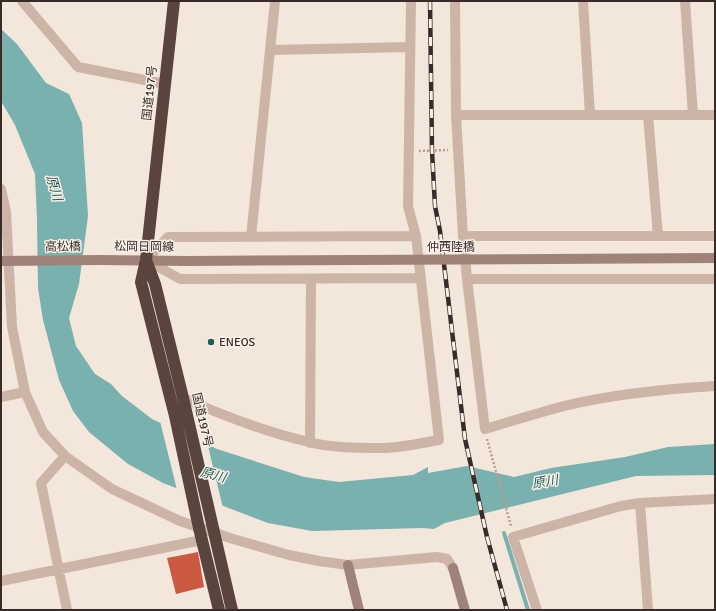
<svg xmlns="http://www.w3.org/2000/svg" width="716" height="611" font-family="Signika,'Noto Sans JP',sans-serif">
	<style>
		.water { fill: #79b1af }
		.pier { fill: #f3e6db }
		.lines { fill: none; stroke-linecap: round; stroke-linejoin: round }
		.stream { stroke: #79b1af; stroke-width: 4 }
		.building { fill: #cb5841 }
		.path { stroke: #b89e91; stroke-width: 2.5; stroke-dasharray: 2 2; stroke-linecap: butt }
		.street { stroke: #ccb5a7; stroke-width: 10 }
		.secondary { stroke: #a08378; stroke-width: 10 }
		.highway { stroke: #59443e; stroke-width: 12 }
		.rail-casing { stroke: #382b28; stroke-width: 4.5 }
		.rail { stroke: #faf0e8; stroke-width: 3; stroke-dasharray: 9; stroke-linecap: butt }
		.secondary-bridge { stroke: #a08378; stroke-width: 10 }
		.poi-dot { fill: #1b5b5a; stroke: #faf0e8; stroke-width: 1.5 }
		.labels { text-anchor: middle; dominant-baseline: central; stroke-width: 3; stroke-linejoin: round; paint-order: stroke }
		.street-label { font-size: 12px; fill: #382b28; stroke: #faf0e8 }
		.poi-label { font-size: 12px; fill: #382b28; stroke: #faf0e8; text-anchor: start }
		.water-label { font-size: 13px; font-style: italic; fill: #1b5b5a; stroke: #faf0e8 }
	</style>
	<rect width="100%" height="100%" fill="#f3e6db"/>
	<path class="water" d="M1,29L17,44L46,83L69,94L82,123L88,216L79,284L69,318L76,346L95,374L111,384L122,396L152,419L217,449L304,477L339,482L413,475L428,467V473L467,466L514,477L551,468L625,457L668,447L714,444H715V475L636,476L445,523L434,529L422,528L312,531L268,523L163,483L128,464L89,432L73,411L59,380L43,320L38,288L37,220L35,174L15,125L1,101Z"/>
	<path class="pier" d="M160,421L207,442L223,508L177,490Z"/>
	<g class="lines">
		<path class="stream" d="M504,533L528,610"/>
	</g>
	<path class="building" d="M198,552L204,587L176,594L167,558Z"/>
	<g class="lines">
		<path class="path" d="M419,151L448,150
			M487,439L511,526"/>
		<path class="street" d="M22,1L78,67L165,84
			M455,1L456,115L463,236L467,279L485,429C512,421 538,413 564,406C613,394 665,389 715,386
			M583,1L590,115
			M685,1L693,115
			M270,50L410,47
			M456,115H715
			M648,115L658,236
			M1,189L6,212L12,327L25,392L43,432L65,456L112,489L180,521L233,539L289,555L319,561L348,565L437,557L447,559L453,568
			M416,236L168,237L146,260L180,279L420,278
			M463,236H715
			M251,237L275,1
			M467,279H715
			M1,397L25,392
			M183,398C224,416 266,432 309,442C332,448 358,448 382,448C400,448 421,443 439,440L416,236L408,206L411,1
			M310,443L311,279
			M65,456L41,483L67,610
			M640,503L648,610
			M1,581L202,540
			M537,610L513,537L621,506L640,503L715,499"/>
		<path class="secondary" d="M1,261L100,260L187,261
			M348,565L359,610
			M453,568L465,610"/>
		<path class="highway" d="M174,1L146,260L141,282L175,416L199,528L219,610
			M146,260L155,284L183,398L232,610"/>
		<g class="rail-casing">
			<path id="rail" d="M430,1L432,151L435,206L440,231L465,439L487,537L507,610"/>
		</g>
		<use href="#rail" class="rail"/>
		<path class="secondary-bridge" d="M187,261L715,258"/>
	</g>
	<circle class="poi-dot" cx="211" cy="342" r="4"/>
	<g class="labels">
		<g class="street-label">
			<text transform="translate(150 93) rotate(-84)">国道197号</text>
			<text transform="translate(63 247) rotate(-1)">高松橋</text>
			<text transform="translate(144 247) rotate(1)">松岡日岡線</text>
			<text x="451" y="247">仲西陸橋</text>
			<text transform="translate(202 420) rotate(77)">国道197号</text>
		</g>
		<g class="poi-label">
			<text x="219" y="342">ENEOS</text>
		</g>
		<g class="water-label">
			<text transform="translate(54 188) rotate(74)">原川</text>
			<text transform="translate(213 475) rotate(14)">原川</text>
			<text transform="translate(545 482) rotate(-9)">原川</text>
		</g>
	</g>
	<rect width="716" height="611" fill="none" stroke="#382b28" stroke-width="4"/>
</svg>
